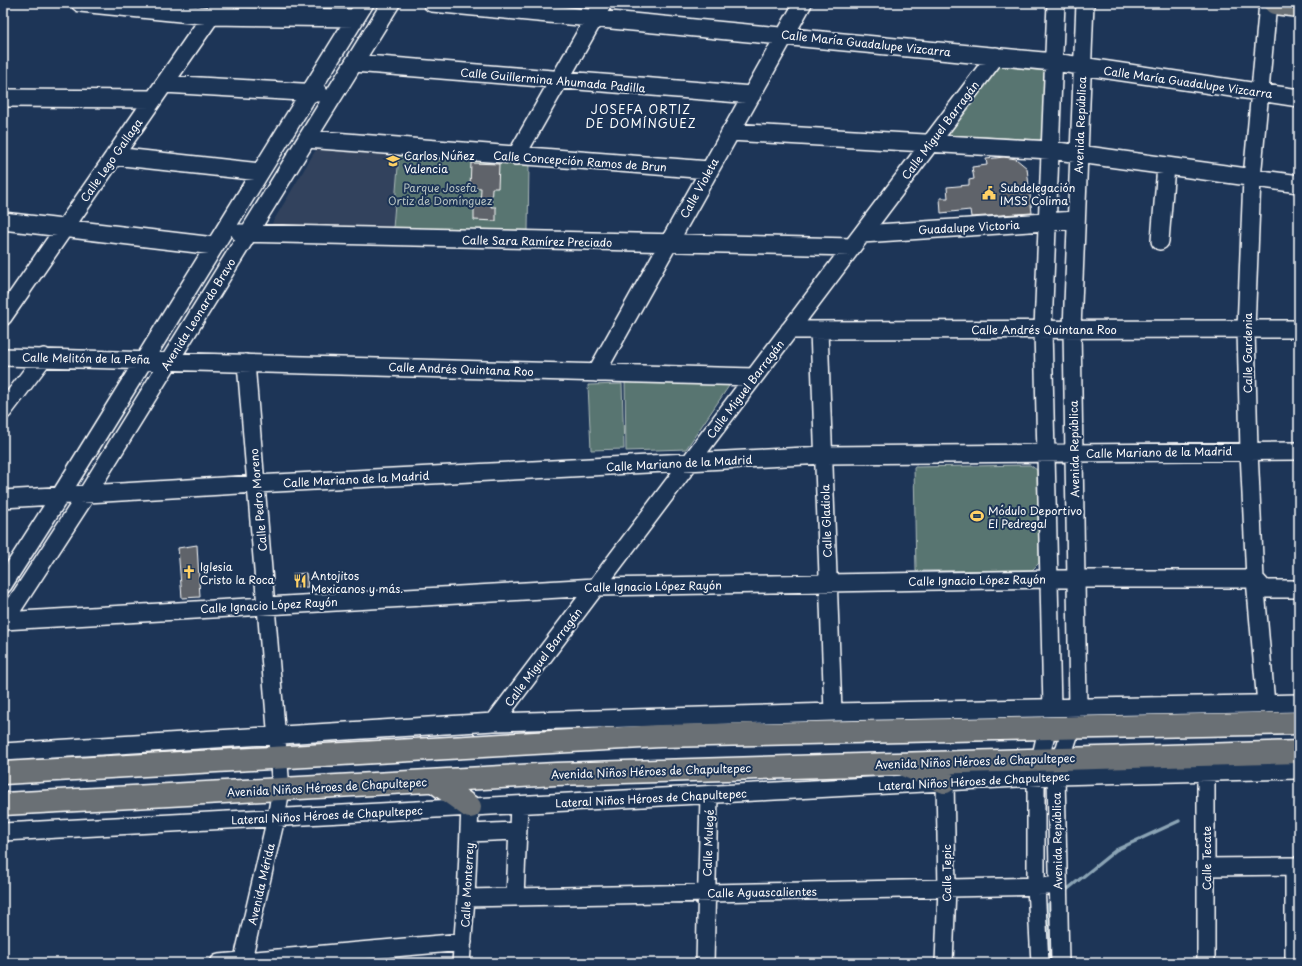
<svg xmlns="http://www.w3.org/2000/svg" width="1302" height="966" font-family="'Playpen Sans',sans-serif">
	<style>
		.built { fill: #31435d }
		.green { fill: #597471; stroke: #acbab8 }
		.lines { fill: none; stroke-linecap: round; stroke-linejoin: round }
		.stream { stroke: #8ba4b5; stroke-width: 3.5 }
		.building { fill: #5f646a; stroke: #fff }
		.minor-casing { stroke: #fff; stroke-width: 20 }
		.major-casing { stroke: #fff; stroke-width: 25 }
		.minor { stroke: #1d3557; stroke-width: 17 }
		.major { stroke: #6a7074; stroke-width: 22 }
		.labels { text-anchor: middle; dominant-baseline: central; stroke-width: 4; stroke-linejoin: round; paint-order: stroke }
		.street-label { font-size: 11px; fill: #fff; stroke: #1d3557 }
		.poi-label { font-size: 11px; fill: #fff; stroke: #1d3557; text-anchor: start }
		.park-label { font-size: 11px; fill: #b4c0bf; stroke: #1d3557 }
		.neighbourhood-label { font-size: 12px; letter-spacing: 1px; fill: #fff; stroke: #1d3557 }
	</style>
	<rect width="100%" height="100%" fill="#1d3557"/>
	<filter id="ink" filterUnits="userSpaceOnUse"><feTurbulence type="fractalNoise" baseFrequency=".025" numOctaves="2"/><feDisplacementMap in="SourceGraphic" scale="8" xChannelSelector="R" yChannelSelector="G"/><feConvolveMatrix kernelMatrix="1 2 1 2 8 2 1 2 1" color-interpolation-filters="sRGB"/></filter>
	<g filter="url(#ink)">
		<path class="built" d="M317,148L399,154L393,228L271,225Z"/>
		<path class="green" d="M997,66L1046,71L1043,140L946,135Z
			M399,154L529,165L528,232L393,228Z
			M625,380L731,383L686,449L626,451Z
			M622,384L624,449L591,450L588,385Z
			M1030,465L1037,470L1039,563L1032,570L916,571L914,467Z"/>
		<g class="lines">
			<path class="stream" d="M1064,892L1116,850L1179,821
				M1050,963L1048,905L1052,902"/>
		</g>
		<path class="building" d="M1004,157L1016,159L1027,168L1032,213L971,217L970,210L941,213L940,198H948L947,187L969,185V180L974,179L972,167L987,165L986,159Z
			M471,163L499,164L498,188H492L491,207H496V221L474,220V206L480,207L481,188L470,187Z
			M197,545L200,597L182,598L178,548Z
			M306,573L308,587L294,588L293,574Z"/>
		<g class="lines">
			<g class="minor-casing">
				<path id="minor" d="M80,3L211,16L355,18
					M432,3L1054,62L1299,98
					M354,63L752,95
					M164,84L319,93
					M3,98L153,99
					M730,132L1050,150L1299,184
					M307,139L709,170
					M114,156L260,172
					M516,156L603,3
					M3,221L214,246
					M240,233L852,247
					M862,234L1076,220
					M1160,241L1166,166
					M3,317L220,3
					M789,330L1299,329
					M819,330L833,712
					M3,357L754,377
					M596,373L803,3
					M3,411L44,357
					M3,499L256,484L824,455L1299,451
					M3,585L60,496L365,3
					M3,621L596,587L1049,579H1255L1264,589H1299
					M3,623L87,494L391,3
					M1266,704L1255,579L1249,451L1246,329L1252,178L1268,3
					M494,722L996,56
					M3,752L494,722L833,712L1299,703
					M1206,760V963
					M3,832L1056,776L1299,770
					M470,833L517,831
					M1206,867L1299,866
					M1294,867V963
					M515,897L519,805
					M466,898L1048,886
					M219,963L463,942
					M242,963L276,818L281,789L246,363
					M461,963L466,898L470,807
					M705,963L709,795
					M944,963L947,888L945,782
					M1040,963L1036,886V777L1052,708L1043,329L1056,3
					M1060,963L1056,776L1078,707L1072,329L1085,3"/>
			</g>
			<g class="major-casing">
				<path id="major" d="M1275,3L1299,6
					M906,766L945,782
					M3,773L660,736L1299,723
					M434,781L470,807
					M3,804L556,774L1299,752"/>
			</g>
			<use href="#minor" class="minor"/>
			<use href="#major" class="major"/>
		</g>
	</g>
	<defs>
		<g id="school-bare" transform="scale(1.08)"><path d="M0-5L7-2L0 1L-7-2ZM-4 1L0 2.5L4 1V4Q0 6-4 4Z" fill="#ffd166" stroke="#1d3557" stroke-width="2.5" paint-order="stroke"/></g>
		<g id="civic-bare" transform="scale(1.08)"><path d="M-.6-6.5H3V-4.5H.6V-3L4-1V1h2V6H-6V1h2V-1L-.6-3ZM-1.2 2.5V6h2.4V2.5Z" fill="#ffd166" stroke="#1d3557" stroke-width="2.5" paint-order="stroke"/></g>
		<g id="stadium-bare" transform="scale(1.08)"><path d="M0-5a6.5 5 0 1 0 0 10a6.5 5 0 1 0 0-10ZM-3.5-1.8h7v3.6h-7Z" fill="#ffd166" stroke="#1d3557" stroke-width="2.5" paint-order="stroke"/></g>
		<g id="church-bare" transform="scale(1.08)"><path d="M-1.2-6h2.4v3.5h3.3v2.4h-3.3V6h-2.4V-.1h-3.3v-2.4h3.3Z" fill="#ffd166" stroke="#1d3557" stroke-width="2.5" paint-order="stroke"/></g>
		<g id="restaurant-bare" transform="scale(1.08)"><path d="M-5-6h1v4h1v-4h1v4h1v-4h1v5L-1.5 .5V6h-2V.5L-5-1ZM5-6V6H3V1.5H1.5Q1.5-4 5-6Z" fill="#ffd166" stroke="#1d3557" stroke-width="2.5" paint-order="stroke"/></g>
	</defs>
	<g fill-rule="evenodd">
		<use href="#school-bare" x="393" y="161"/>
		<use href="#civic-bare" x="989" y="193"/>
		<use href="#stadium-bare" x="977" y="516"/>
		<use href="#church-bare" x="189" y="572"/>
		<use href="#restaurant-bare" x="300" y="581"/>
	</g>
	<g class="labels">
		<g class="street-label">
			<text transform="translate(866 43) rotate(6)">Calle María Guadalupe Vizcarra</text>
			<text transform="translate(553 80) rotate(5)">Calle Guillermina Ahumada Padilla</text>
			<text transform="translate(1188 82) rotate(8)">Calle María Guadalupe Vizcarra</text>
			<text transform="translate(1080 125) rotate(-88)">Avenida República</text>
			<text transform="translate(940 130) rotate(-53)">Calle Miguel Barragán</text>
			<text transform="translate(111 160) rotate(-55)">Calle Lego Gallaga</text>
			<text transform="translate(580 161) rotate(4)">Calle Concepción Ramos de Brun</text>
			<text transform="translate(699 188) rotate(-61)">Calle Violeta</text>
			<text transform="translate(969 227) rotate(-3)">Guadalupe Victoria</text>
			<text transform="translate(537 241) rotate(1)">Calle Sara Ramírez Preciado</text>
			<text transform="translate(198 314) rotate(-58)">Avenida Leonardo Bravo</text>
			<text x="1044" y="329">Calle Andrés Quintana Roo</text>
			<text transform="translate(1247 353) rotate(-90)">Calle Gardenia</text>
			<text transform="translate(86 358) rotate(1)">Calle Melitón de la Peña</text>
			<text transform="translate(461 369) rotate(2)">Calle Andrés Quintana Roo</text>
			<text transform="translate(745 389) rotate(-53)">Calle Miguel Barragán</text>
			<text transform="translate(1074 449) rotate(-91)">Avenida República</text>
			<text transform="translate(1159 452) rotate(-1)">Calle Mariano de la Madrid</text>
			<text transform="translate(679 463) rotate(-3)">Calle Mariano de la Madrid</text>
			<text transform="translate(356 479) rotate(-3)">Calle Mariano de la Madrid</text>
			<text transform="translate(258 500) rotate(-95)">Calle Pedro Moreno</text>
			<text transform="translate(826 521) rotate(-92)">Calle Gladiola</text>
			<text transform="translate(977 580) rotate(-1)">Calle Ignacio López Rayón</text>
			<text transform="translate(653 586) rotate(-1)">Calle Ignacio López Rayón</text>
			<text transform="translate(269 605) rotate(-3)">Calle Ignacio López Rayón</text>
			<text transform="translate(543 657) rotate(-53)">Calle Miguel Barragán</text>
			<text transform="translate(975 761) rotate(-2)">Avenida Niños Héroes de Chapultepec</text>
			<text transform="translate(651 771) rotate(-2)">Avenida Niños Héroes de Chapultepec</text>
			<text transform="translate(974 781) rotate(-3)">Lateral Niños Héroes de Chapultepec</text>
			<text transform="translate(327 787) rotate(-3)">Avenida Niños Héroes de Chapultepec</text>
			<text transform="translate(651 798) rotate(-3)">Lateral Niños Héroes de Chapultepec</text>
			<text transform="translate(327 815) rotate(-3)">Lateral Niños Héroes de Chapultepec</text>
			<text transform="translate(1057 841) rotate(-91)">Avenida República</text>
			<text transform="translate(708 843) rotate(-88)">Calle Mulegé</text>
			<text transform="translate(1206 858) rotate(-90)">Calle Tecate</text>
			<text transform="translate(946 873) rotate(-90)">Calle Tepic</text>
			<text transform="translate(261 884) rotate(-77)">Avenida Mérida</text>
			<text transform="translate(467 885) rotate(-87)">Calle Monterrey</text>
			<text transform="translate(762 892) rotate(-1)">Calle Aguascalientes</text>
		</g>
		<g class="poi-label">
			<text x="404" y="155">Carlos Núñez<tspan x="404" dy="13">Valencia</tspan></text>
			<text x="1000" y="187">Subdelegación<tspan x="1000" dy="13">IMSS Colima</tspan></text>
			<text x="988" y="510">Módulo Deportivo<tspan x="988" dy="13">El Pedregal</tspan></text>
			<text x="200" y="566">Iglesia<tspan x="200" dy="13">Cristo la Roca</tspan></text>
			<text x="311" y="575">Antojitos<tspan x="311" dy="13">Mexicanos y más.</tspan></text>
		</g>
		<g class="park-label">
			<text x="440" y="187">Parque Josefa<tspan x="440" dy="13">Ortiz de Domínguez</tspan></text>
		</g>
		<g class="neighbourhood-label">
			<text x="641" y="109">JOSEFA ORTIZ<tspan x="641" dy="14">DE DOMÍNGUEZ</tspan></text>
		</g>
	</g>
	<rect width="1302" height="966" fill="none" stroke="#1d3557" stroke-width="16"/>
	<rect x="8" y="8" width="1286" height="950" fill="none" stroke="#fff" stroke-width="1.5" filter="url(#ink)"/>
</svg>
